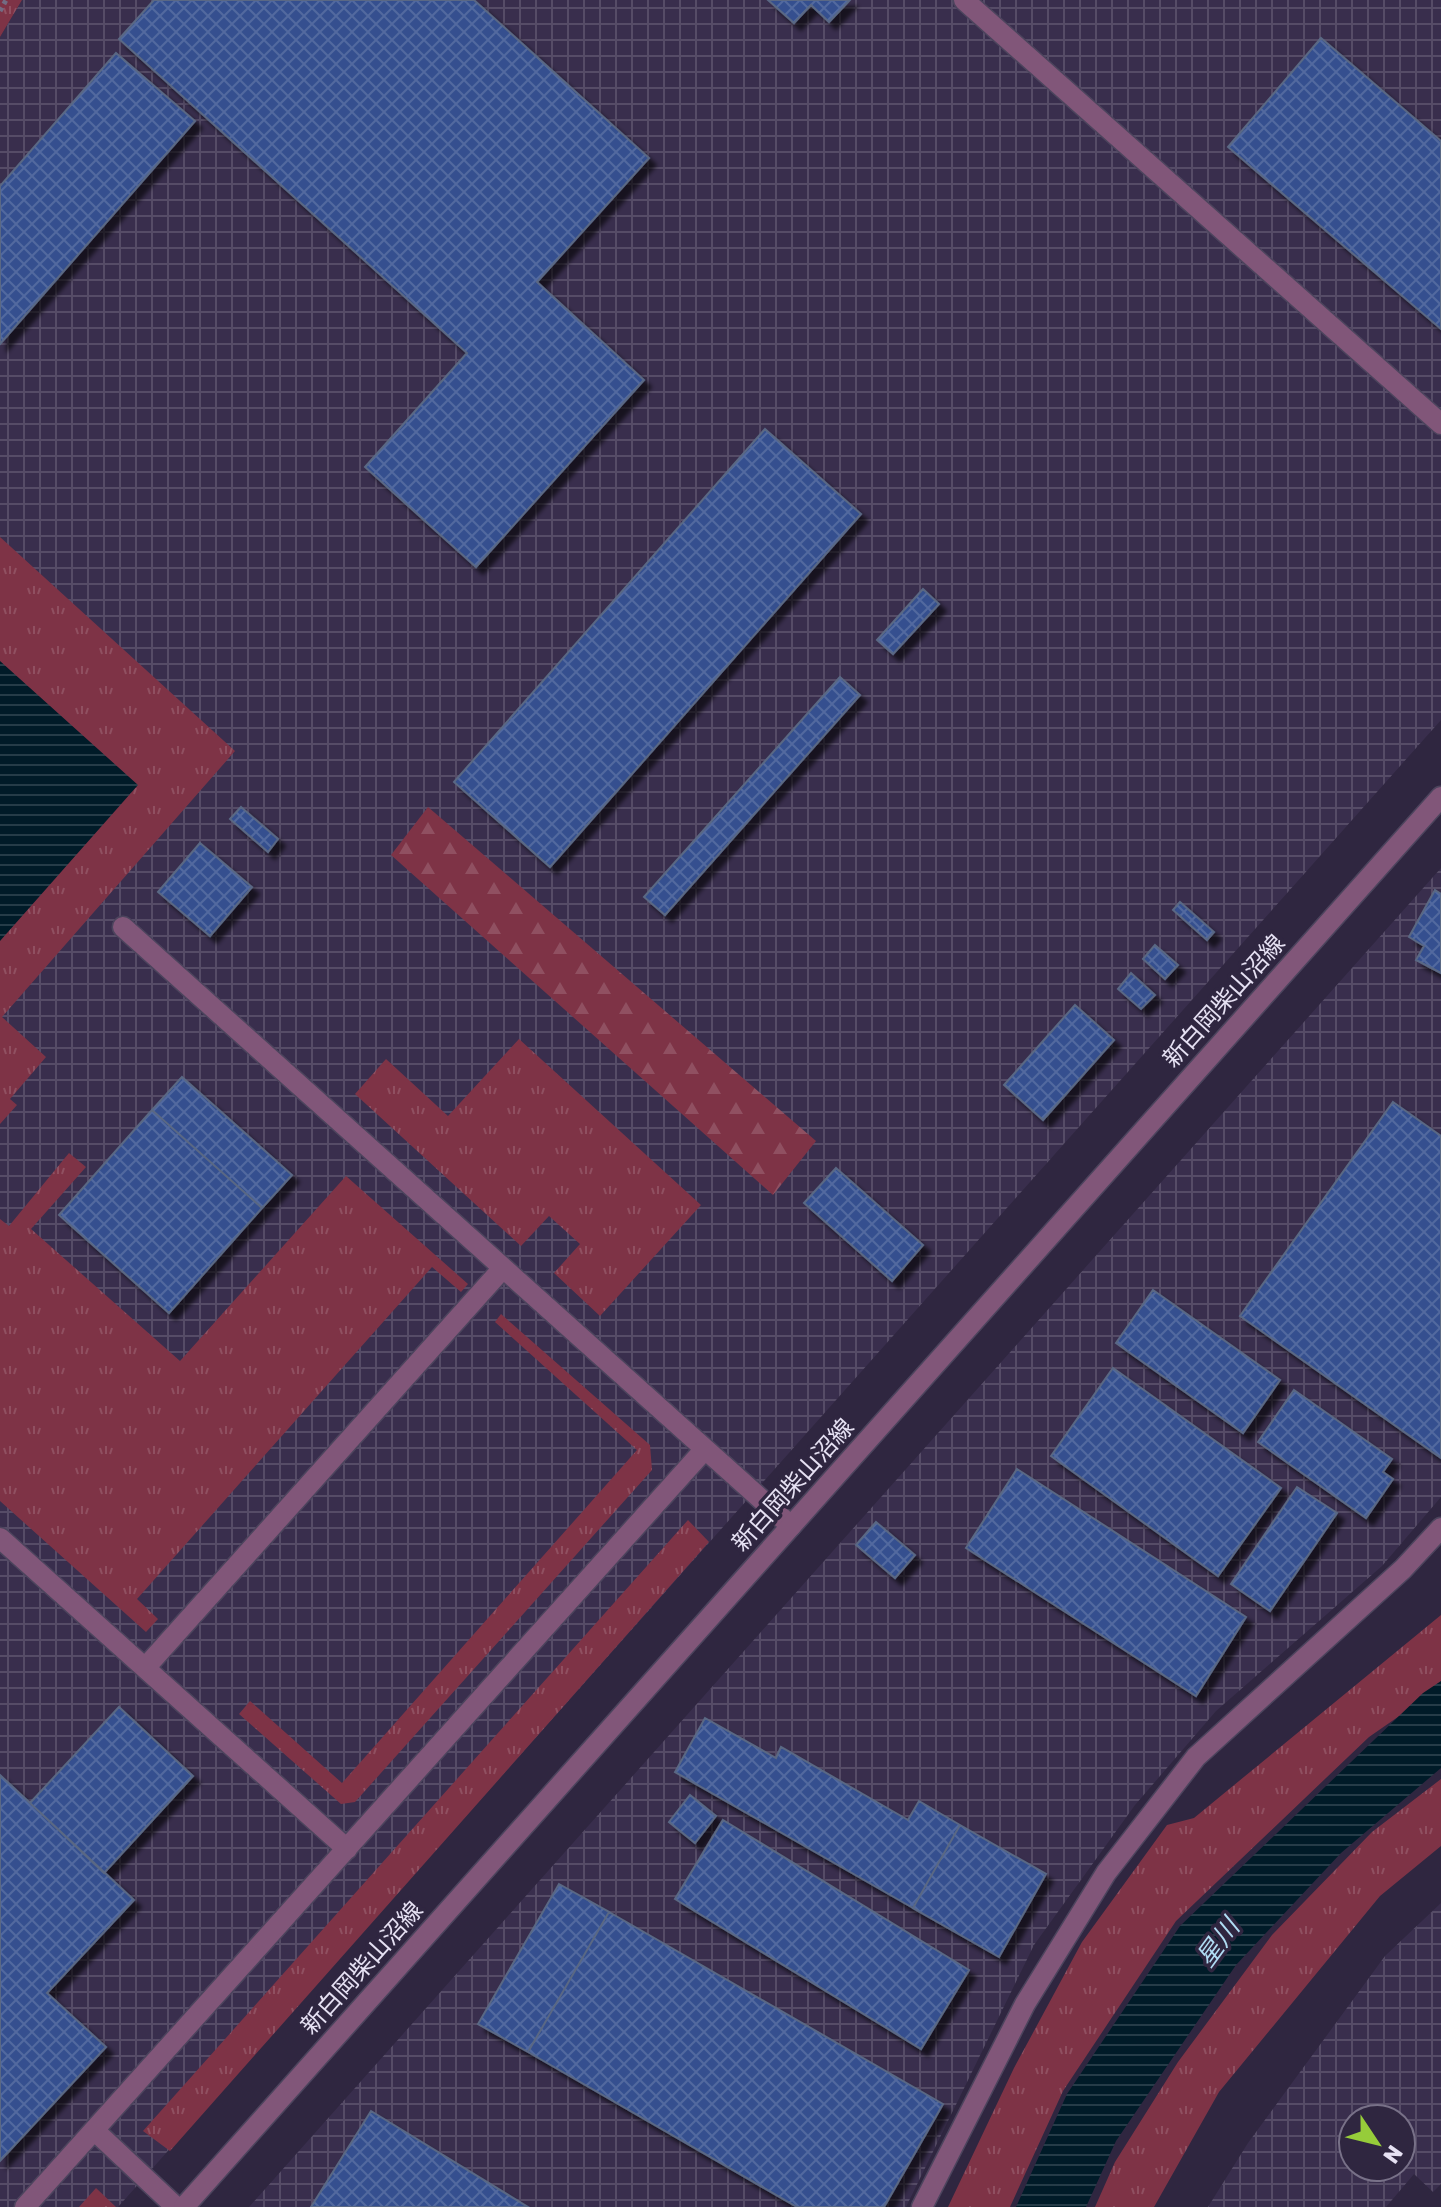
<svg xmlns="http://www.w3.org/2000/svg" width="1441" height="2207" font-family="Rubik,'Noto Sans JP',sans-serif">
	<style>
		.industrial { fill: url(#industrial-grid); fill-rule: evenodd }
		.grass { fill: url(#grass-tufts) }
		.forest { fill: url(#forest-firs) }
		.water { fill: url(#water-rules) }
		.building { fill: url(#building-cross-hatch); stroke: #5a6884; stroke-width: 2; filter: url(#shadow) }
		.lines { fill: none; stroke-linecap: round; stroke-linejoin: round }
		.service-casing { stroke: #4c445d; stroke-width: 23 }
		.minor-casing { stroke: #4c445d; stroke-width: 23 }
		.tertiary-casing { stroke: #4c445d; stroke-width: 23 }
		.path { stroke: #736c83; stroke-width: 5; stroke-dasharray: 4 4; stroke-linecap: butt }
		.service { stroke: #815679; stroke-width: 20 }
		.minor { stroke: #815679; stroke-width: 20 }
		.tertiary { stroke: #815679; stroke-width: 20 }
		.labels { text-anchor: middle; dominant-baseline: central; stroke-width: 7; stroke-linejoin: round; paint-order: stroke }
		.street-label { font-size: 24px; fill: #e6e1f3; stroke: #2f2640 }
		.water-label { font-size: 26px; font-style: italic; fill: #b0dcf3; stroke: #2f2640 }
	</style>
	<defs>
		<pattern id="industrial-grid" width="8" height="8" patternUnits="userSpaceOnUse" patternTransform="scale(2)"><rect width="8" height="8" fill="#392e4d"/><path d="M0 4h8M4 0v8" fill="none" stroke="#564c67"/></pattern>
		<pattern id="grass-tufts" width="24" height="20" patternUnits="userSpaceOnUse" patternTransform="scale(2)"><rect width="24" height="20" fill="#7e3346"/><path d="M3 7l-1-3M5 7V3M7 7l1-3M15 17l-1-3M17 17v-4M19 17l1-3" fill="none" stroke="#905061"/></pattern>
		<pattern id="forest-firs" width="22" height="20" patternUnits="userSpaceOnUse" patternTransform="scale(2)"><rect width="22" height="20" fill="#7e3346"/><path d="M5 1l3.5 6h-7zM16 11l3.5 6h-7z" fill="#905061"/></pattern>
		<pattern id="water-rules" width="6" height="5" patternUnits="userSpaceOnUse" patternTransform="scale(2)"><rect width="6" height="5" fill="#001b28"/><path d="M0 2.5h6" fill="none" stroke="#253c48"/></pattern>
		<pattern id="building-cross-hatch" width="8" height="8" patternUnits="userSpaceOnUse" patternTransform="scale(2)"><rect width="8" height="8" fill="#35508f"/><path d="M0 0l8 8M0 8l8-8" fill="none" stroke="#52699f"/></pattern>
		<filter id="shadow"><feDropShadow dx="7" dy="7" stdDeviation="2" flood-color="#0009"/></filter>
	</defs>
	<rect width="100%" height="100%" fill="#2f2640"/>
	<path class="industrial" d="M22,0H1441V720L118,2207H0V37Z
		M1441,868V1497L1382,1566L1216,1711L1135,1805L1034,1945L906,2207H249Z
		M1441,1903V2184L1433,2192L1414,2174L1386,2207H1208L1248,2143L1385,1956ZM1353,2119H1401V2167H1353Z"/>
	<path class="grass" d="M0,0H22L0,37Z
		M0,537L235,751L2,1017L46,1057L10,1099L17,1105L0,1124Z
		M519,1039L701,1205L600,1316L554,1273L580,1244L549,1216L521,1246L355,1094L386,1059L448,1116Z
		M69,1153L86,1167L31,1229L180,1361L346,1176L468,1284L461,1292L432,1267L137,1599L158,1619L146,1632L0,1501V1219L9,1226Z
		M501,1314L650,1445L652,1470L355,1802L341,1804L239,1714L250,1701L342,1783L637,1450L495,1322Z
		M688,1520L709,1542L170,2151L143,2131Z
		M1441,1615V1687L1369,1737L1176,1921L1063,2091L1010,2207H948L1014,2068L1082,1942L1167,1825L1194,1818Z
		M1441,1779V1846L1380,1896L1219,2092L1154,2207H1095L1115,2162L1178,2062L1272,1935L1372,1832Z
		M96,2188L116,2207H79Z"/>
	<path class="forest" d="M428,807L816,1141L773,1195L391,855Z"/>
	<path class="water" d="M0,661L138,785L0,941Z
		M1441,1681V1768L1341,1853L1236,1965L1116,2141L1086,2207H1016L1067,2094L1180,1926L1423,1693Z"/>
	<path class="building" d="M154,0H474L649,158L537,282L644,380L476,567L365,467L467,353L119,39Z
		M768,0H850L829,22L811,5L794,23Z
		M1321,38L1441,141V329L1228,147Z
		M116,53L195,121L0,344V186Z
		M765,429L861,514L550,867L454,782Z
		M923,589L939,604L893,654L877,640Z
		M840,677L860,695L665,915L644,897Z
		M241,807L278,839L268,852L230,819Z
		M200,843L252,887L210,936L158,892Z
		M1435,890L1441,894V973L1416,960L1424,946L1409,937Z
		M1180,902L1214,932L1207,940L1173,910Z
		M1155,945L1178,965L1165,979L1143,959Z
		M1131,973L1155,995L1141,1009L1118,989Z
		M1075,1005L1114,1040L1043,1120L1004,1085Z
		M182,1077L292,1175L262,1208L152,1110Z
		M1393,1102L1441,1136V1458L1240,1316Z
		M152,1110L262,1208L169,1313L59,1215Z
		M836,1168L923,1245L892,1281L804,1203Z
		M1153,1290L1280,1380L1243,1433L1116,1343Z
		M1113,1368L1281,1488L1218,1576L1051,1456Z
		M1294,1390L1392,1459L1383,1472L1393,1479L1366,1518L1258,1442Z
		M1017,1469L1246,1617L1196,1696L966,1548Z
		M1297,1487L1337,1513L1270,1611L1231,1584Z
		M876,1522L915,1555L895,1578L856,1545Z
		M119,1707L193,1776L104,1873L30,1803Z
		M705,1718L776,1758L781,1747L908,1820L919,1801L960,1825L913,1908L675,1772Z
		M0,1775L134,1900L47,1993L106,2047L0,2161Z
		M690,1795L716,1816L695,1843L669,1822Z
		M723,1820L969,1970L921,2049L675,1899Z
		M960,1825L1046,1874L999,1957L913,1908Z
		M559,1884L609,1912L528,2052L478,2024Z
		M609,1912L943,2104L884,2207H797L528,2052Z
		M371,2111L528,2207H311Z"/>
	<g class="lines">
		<g class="service-casing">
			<path id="service" d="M964,0L1441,424
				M123,927L791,1526
				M0,1538L347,1849
				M145,1668L503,1268
				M94,2130L176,2207
				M25,2207L705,1449"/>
		</g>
		<g class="minor-casing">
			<path id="minor" d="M922,2207L1025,2004L1106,1873L1196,1757L1403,1569L1441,1528"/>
		</g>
		<g class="tertiary-casing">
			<path id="tertiary" d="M184,2207L1441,797"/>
		</g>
		<path class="path" d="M0,11L6,0"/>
		<use href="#service" class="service"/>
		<use href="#minor" class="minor"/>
		<use href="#tertiary" class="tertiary"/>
	</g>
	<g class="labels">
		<g class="street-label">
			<text transform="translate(1224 1001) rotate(-48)">新白岡柴山沼線</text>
			<text transform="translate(793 1485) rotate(-48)">新白岡柴山沼線</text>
			<text transform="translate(362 1968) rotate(-48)">新白岡柴山沼線</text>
		</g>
		<g class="water-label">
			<text transform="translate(1218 1943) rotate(-54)">星川</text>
		</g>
	</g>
	<g transform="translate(1377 2143) rotate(125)"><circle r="38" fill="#2f2640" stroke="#787188" stroke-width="2"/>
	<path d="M0-6L14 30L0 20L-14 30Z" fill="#96cc3a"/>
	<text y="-12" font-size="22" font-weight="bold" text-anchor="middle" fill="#e6e1f3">N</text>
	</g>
</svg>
